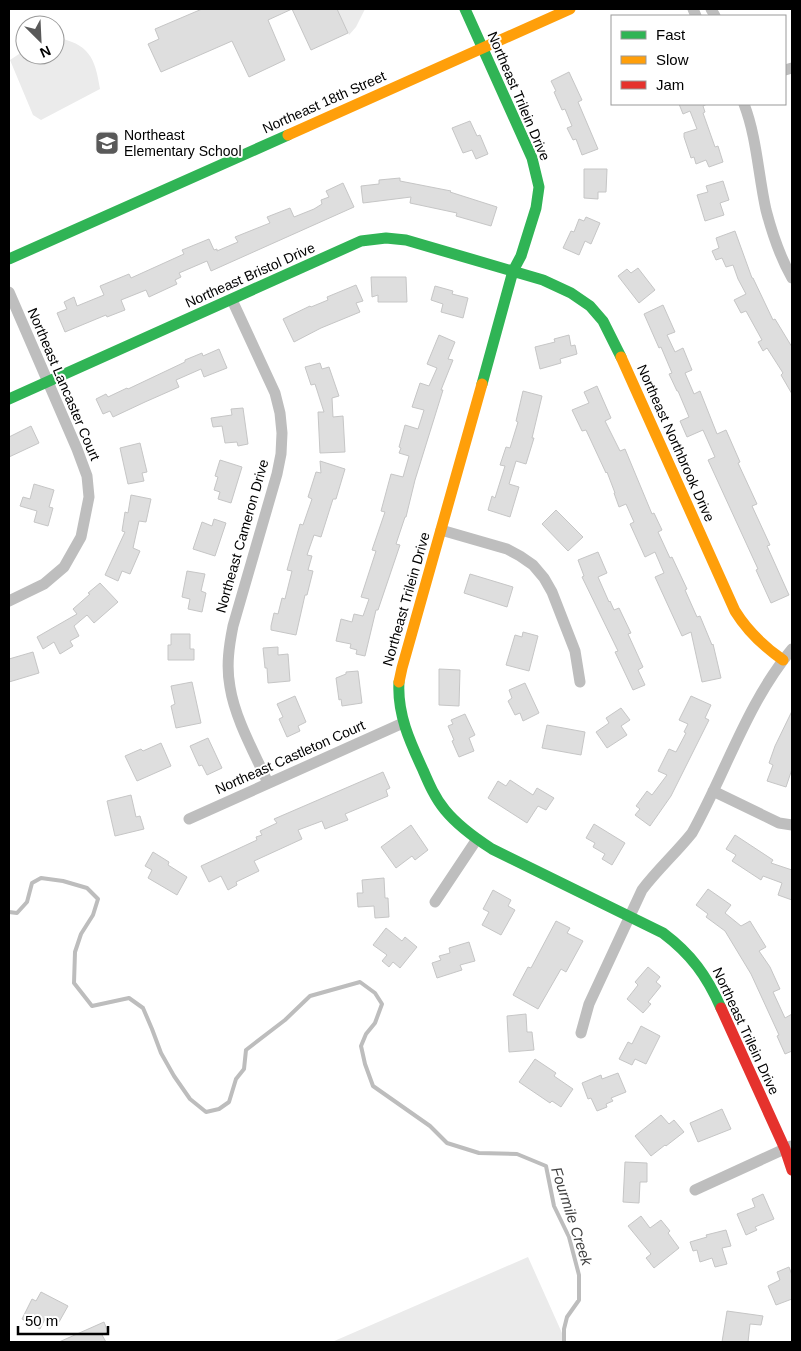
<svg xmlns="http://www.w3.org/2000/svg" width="801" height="1351" font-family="Helvetica,sans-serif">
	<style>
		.green { fill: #ebebeb }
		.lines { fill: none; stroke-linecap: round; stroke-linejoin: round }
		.stream { stroke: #bdbdbd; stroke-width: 4 }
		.building { fill: #dedede; stroke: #c6c6c6 }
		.street { stroke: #bebebe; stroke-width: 11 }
		.fast { stroke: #30b455; stroke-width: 11 }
		.slow { stroke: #ff9f0a; stroke-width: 11 }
		.jam { stroke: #e5322d; stroke-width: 11 }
		.labels { text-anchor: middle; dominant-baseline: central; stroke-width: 4; stroke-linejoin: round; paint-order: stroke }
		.street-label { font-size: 14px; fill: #000; stroke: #fff }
		.poi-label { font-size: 14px; fill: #000; stroke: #fff; text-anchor: start }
		.water-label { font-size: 15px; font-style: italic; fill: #424242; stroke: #fff }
	</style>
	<rect width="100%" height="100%" fill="#fff"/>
	<path class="green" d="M337,9H365L356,27L349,35Z
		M55,37C89,44 95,57 100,89L41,120L33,115L10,60L25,50V55H55Z
		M528,1257L566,1342H332Z"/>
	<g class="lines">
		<path class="stream" d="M9,912L17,913L27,902L32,883L41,878L63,881L87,888L98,899L93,915L81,934L75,952L74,983L92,1006L129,998L143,1008L152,1029L161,1053L174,1076L190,1099L206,1112L219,1109L229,1102L236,1079L244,1069L246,1050L285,1020L310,996L360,982L375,993L382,1004L375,1023L366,1034L361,1046L365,1064L373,1086L430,1126L447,1143L479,1153L517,1154L546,1166L554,1206L569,1237L579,1275V1300L567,1317L564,1329V1342"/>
	</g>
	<path class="building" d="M202,9H337L348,33L311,50L292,9L268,20L285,60L249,77L232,41L161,72L148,44L159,39L155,29Z
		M569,72L582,100L578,102L598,149L582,155L576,139L573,140L567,128L572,126L565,109L562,110L554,92L556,91L551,81Z
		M679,104H707L703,106L705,112L703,113L715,147L718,146L723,162L709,167L706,160L696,164L694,157L691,158L684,137V133L697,129L690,111L683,114Z
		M470,121L477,136L480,135L488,154L476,159L472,150L463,153L452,128Z
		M584,169H607L606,192H598V199L584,198Z
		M400,178V181L451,191L450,192L497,207L491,226L456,216L457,213L410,203L411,197L363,203L361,186L379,184V180Z
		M723,181L729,200L720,203L724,215L705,221L697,195L708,192L706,186Z
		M343,183L354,207L211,271L207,261L179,273L181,277L175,280L177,284L149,297L146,290L121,300L125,310L107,317L106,315L65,332L57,313L67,309L64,302L74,297L77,306L104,295L100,286L129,274L131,278L184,254L182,250L209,239L214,250L217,249V251L238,242L235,237L270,223L267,217L290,208L294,217L314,209L322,204L321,200L329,197L326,191Z
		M586,217L600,223L591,244L585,241L579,255L563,248L571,231L574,232L579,219L584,221Z
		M735,231L752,278H753L773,320L775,319L792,347V394L781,375L783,373L767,348L763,351L758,342L762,340L746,311L741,313L734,300L746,294L738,279L733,265L726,267L722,258L716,260L712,251L719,248L716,238Z
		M638,268L655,290L639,303L618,276L627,269L631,273Z
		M371,277H406L407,302H378V295L372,297Z
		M356,285L363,301L356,303L360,312L321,328L294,342L283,319L310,306L311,307L328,300L327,297Z
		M435,286L453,291L452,294L468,298L463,318L441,312L443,304L431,300Z
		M663,305L675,332L667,335L675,352L683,348L692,370L685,373L694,394L700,391L717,434L726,430L740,462L738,463L757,504L752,506L770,545L767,546L789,595L771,603L756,570L758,569L708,460L715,457L703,430L687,437L680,421L689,417L678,391H677L669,374L672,373L661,347L659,348L644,314Z
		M439,335L455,342L448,359L453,360L441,390H443L415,480L406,517H405L396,544L400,545L378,610H376L365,656L356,654L357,650L350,648L351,644L336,641L341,619L352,622L354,614L363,616L369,599L361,597L376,551L372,550L385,512L381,511L391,474L403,477L409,456L399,453L401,448L399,447L405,425L418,429L424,410L412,407L420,383L429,386L437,368L427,364Z
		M569,335L571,346L575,345L577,354L560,359L561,363L540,369L535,347L555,342L554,339Z
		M219,349L227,368L204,377L201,369L176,380L179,387L145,402L113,417L110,411L103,414L96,399L106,394L108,397L127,388L128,389L185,362V360L202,353L203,356Z
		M320,363L322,369L329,367L339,396L332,398L333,417L343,416L345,452L320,453L318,412H324L315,384L311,385L305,367Z
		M597,386L611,418L605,421L620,451L625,449L652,514L654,513L662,530L658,532L670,558L672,557L687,589L685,590L697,617L700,616L712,645L713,644L721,678L702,682L691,632L682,636L655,577L664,573L655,552L645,557L630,524L634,522L626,504L619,507L614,493H615L607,472L606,473L586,430L582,431L572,410L589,403L584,392Z
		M523,391L542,396L532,438H534L526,464L516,461L509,484L519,487L510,517L488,510L492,496L495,498L505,466L500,465L506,447L510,448L518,422L516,421Z
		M243,408L248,444L238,446L237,442L225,443L222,426L213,427L211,418L232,415L231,409Z
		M31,426L39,443L9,457V437Z
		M140,443L147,472L142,473L144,481L128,484L120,448Z
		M220,460L242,467L231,503L218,499L220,492L214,490L218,477L215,476Z
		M320,461L345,469L336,499H333L321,537L314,535L307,555L312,556L308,570L313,571L307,595H305L296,635L271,630V626L274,613L278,614L282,598L285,599L292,571L287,570L300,524L303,525L312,499L308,497L316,472L321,473Z
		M34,484L54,490L49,507L53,508L48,526L34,522L37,511L20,506L23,497L30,499Z
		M131,495L151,499L146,522L139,521L133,548L140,551L130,574L122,571L118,581L105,575L125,532L122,531L125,512L128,513Z
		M556,510L583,537L568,551L542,524Z
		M214,519L226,523L215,556L193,549L202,522L212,526Z
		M598,552L607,573L598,577L609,602L610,601L614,610L619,608L631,633L628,634L643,667L638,670L645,685L633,690L615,652L618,651L582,577L584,576L578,560Z
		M187,571L205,574L201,591L206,593L202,612L188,609L190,599L182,597Z
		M470,574L513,587L507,607L464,593Z
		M100,583L118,602L94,623L87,615L74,626L79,636L70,641L73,646L60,654L54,642L43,649L37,637L77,614L73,609L90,594L88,593Z
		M523,632L538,636L529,671L506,665L515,635L522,637Z
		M171,634H190V649H194V660H168V645H171Z
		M278,647V655L288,654L290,681L268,683L267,668H265L263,648Z
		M33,652L39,673L9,682V659Z
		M439,669L460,670L459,706L439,705Z
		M358,671L362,703L342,706L341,699L339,700L336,678L346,674V672Z
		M192,682L201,723L176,728L171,706L175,704L171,686Z
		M525,683L539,713L523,721L520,713L515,715L508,701L512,698L509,690Z
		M295,696L306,722L298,726L300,731L287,737L279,719L283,717L277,704Z
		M691,696L711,705L705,718L709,720L671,796L650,826L635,815L640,809L636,806L647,791L652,795L667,775L658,771L669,749L676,752L686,733L684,732L688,724L679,720Z
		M621,708L630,720L621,726L627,735L607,748L596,732L609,723L606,718Z
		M792,711V769L786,787L767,781L773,765L769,763L775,746Z
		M465,714L475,735L469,738L474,751L459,757L452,741L454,740L448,726L453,724L451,720Z
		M547,725L585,732L581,755L542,748Z
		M208,738L222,768L207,775L202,765L199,766L190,746Z
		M161,743L171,766L137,781L125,756L141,749L143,751Z
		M383,772L390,788L386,790L388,796L345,814L348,820L325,829L322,821L298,830L302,839L254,861L259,871L236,882L237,885L228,890L221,876L209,882L201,866L257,840L256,837L262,835L260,831L277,823L274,819Z
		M510,780L533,795L537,788L554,798L546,810L538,806L527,823L488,798L498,781L506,786Z
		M131,795L136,817L140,816L144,829L115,836L107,801Z
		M594,824L625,843L612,865L602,859L605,854L593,847L595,843L586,838Z
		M411,825L428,850L415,860L412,856L396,868L381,847Z
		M735,835L773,860L771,863L792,870V900L778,895L782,883L763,876L761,880L732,861L736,855L726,849Z
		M153,852L169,862L168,865L187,877L177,895L148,878L152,870L145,866Z
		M384,878L385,898H388L389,917L375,918L374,906L358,907L357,893H363L362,880Z
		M708,889L731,905L725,913L741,926L750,921L766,947L759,951L770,967L780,989L773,992L785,1018L792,1014V1051L785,1054L777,1036L779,1035L751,974L725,931L706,917L708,914L696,905Z
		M493,890L511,900L508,906L515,910L501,935L482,925L489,912L483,909Z
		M556,921L570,928L567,933L583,941L566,972L561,969L538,1009L513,995L528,967L531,968Z
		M386,928L402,941L405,937L417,947L400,968L393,962L389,967L382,961L387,955L373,945Z
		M469,942L475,961L460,965L462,970L437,978L432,963L441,960L439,956L450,953L449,948Z
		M648,967L660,977L656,982L661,986L648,1002L651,1004L643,1013L627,999L638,985L635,982Z
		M526,1014L527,1032H532L534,1050L509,1052L507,1016Z
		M641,1026L660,1036L646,1064L635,1059L632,1065L619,1059L628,1042L632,1044Z
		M535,1059L556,1073L554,1076L573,1089L561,1107L552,1101L550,1103L519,1082Z
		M618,1073L626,1092L611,1098L613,1101L606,1104L607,1107L597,1111L591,1098L588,1099L582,1083L601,1075L602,1079Z
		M722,1109L731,1129L698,1142L690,1123Z
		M661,1115L669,1124L674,1120L684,1132L666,1146L665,1145L651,1156L635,1136Z
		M625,1162L647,1163V1182H640L639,1203L623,1202Z
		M763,1194L774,1219L755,1227L757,1230L746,1235L737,1214L755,1207L752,1199Z
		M641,1216L650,1228L661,1220L670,1231L668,1233L679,1248L654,1268L646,1258L651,1254L628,1226Z
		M726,1230L731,1246L722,1248L727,1264L715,1267L712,1258L700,1262L697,1250L693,1251L690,1242L707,1237L706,1235Z
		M789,1267L792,1275V1299L776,1305L768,1286L780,1280L777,1272Z
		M41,1292L68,1306L59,1322H55L46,1317L40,1329L22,1319L32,1299L36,1301Z
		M727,1311L763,1316L761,1325L750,1324L748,1342H722Z
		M104,1322L108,1332L102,1335L106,1342H59Z"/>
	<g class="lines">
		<path class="street" d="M693,9L696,16
			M711,9L715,16
			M785,70L792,68
			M744,104C757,138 758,174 766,210C772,233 780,257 792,278
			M9,292L77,449L87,476L89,497L81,537L64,567L44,584L9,601
			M232,300L275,393L280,413L282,433L281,454L277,474L233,626C229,646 226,666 230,687C235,719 255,754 268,783
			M441,530L507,549L520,556L533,565L544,578L552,592L575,651L580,682
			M713,791L779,823L792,825
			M189,819L403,723
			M435,902L477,839
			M581,1033L589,1004L642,890C657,870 676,853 692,833C726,772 747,703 792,649
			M695,1190L791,1146"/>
		<path class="fast" d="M465,9L532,158L539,187L536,208L521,256L513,271L482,384
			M9,259L288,135
			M9,399L361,241L386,238L406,240L543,280L571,293L590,306L603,321L621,357
			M399,682C397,714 410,742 423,770C429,784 435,798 445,810C458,826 475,838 492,849L663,933C691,954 707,976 721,1008"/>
		<path class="slow" d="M288,135L570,9
			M621,357L735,611C748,632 763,646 783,660
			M399,682L402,668L482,384"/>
		<path class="jam" d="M721,1008L785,1149L792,1170"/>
	</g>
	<defs>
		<g id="school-square" transform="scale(1.25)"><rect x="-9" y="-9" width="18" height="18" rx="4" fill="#595959" stroke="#fff"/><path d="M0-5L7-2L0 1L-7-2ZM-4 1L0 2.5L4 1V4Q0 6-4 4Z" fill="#fff"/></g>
	</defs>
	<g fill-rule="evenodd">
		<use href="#school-square" x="107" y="143"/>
	</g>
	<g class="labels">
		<g class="street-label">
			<text transform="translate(519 96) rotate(67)">Northeast Trilein Drive</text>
			<text transform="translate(324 102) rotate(-24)">Northeast 18th Street</text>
			<text transform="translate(250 275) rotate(-24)">Northeast Bristol Drive</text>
			<text transform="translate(64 384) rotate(67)">Northeast Lancaster Court</text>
			<text transform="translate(676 443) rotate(66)">Northeast Northbrook Drive</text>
			<text transform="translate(242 536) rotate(-74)">Northeast Cameron Drive</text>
			<text transform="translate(406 599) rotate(-74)">Northeast Trilein Drive</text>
			<text transform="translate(290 757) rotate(-24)">Northeast Castleton Court</text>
			<text transform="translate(746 1031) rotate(65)">Northeast Trilein Drive</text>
		</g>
		<g class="poi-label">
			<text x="124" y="135">Northeast<tspan x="124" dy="16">Elementary School</tspan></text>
		</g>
		<g class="water-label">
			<text transform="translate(572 1216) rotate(72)">Fourmile Creek</text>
		</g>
	</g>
	<rect width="801" height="1351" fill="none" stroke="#000000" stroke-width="20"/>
	<rect x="611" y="15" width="175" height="90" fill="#ffffff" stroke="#999999"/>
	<rect x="621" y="31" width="25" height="8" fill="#30b455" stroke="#999999"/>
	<text x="656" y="40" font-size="15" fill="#000000">Fast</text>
	<rect x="621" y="56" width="25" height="8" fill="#ff9f0a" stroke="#999999"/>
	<text x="656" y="65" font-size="15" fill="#000000">Slow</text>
	<rect x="621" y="81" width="25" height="8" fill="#e5322d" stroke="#999999"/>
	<text x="656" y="90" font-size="15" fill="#000000">Jam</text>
	<g transform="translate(40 40) rotate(156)"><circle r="24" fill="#ffffff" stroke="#999999"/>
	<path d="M0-4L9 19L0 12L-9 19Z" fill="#595959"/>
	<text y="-8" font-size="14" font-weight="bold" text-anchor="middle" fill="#000000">N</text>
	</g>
	<path d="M18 1326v8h90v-8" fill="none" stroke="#000000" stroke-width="2.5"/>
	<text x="25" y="1326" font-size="15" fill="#000000" stroke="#ffffff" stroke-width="4" paint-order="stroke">50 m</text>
</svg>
